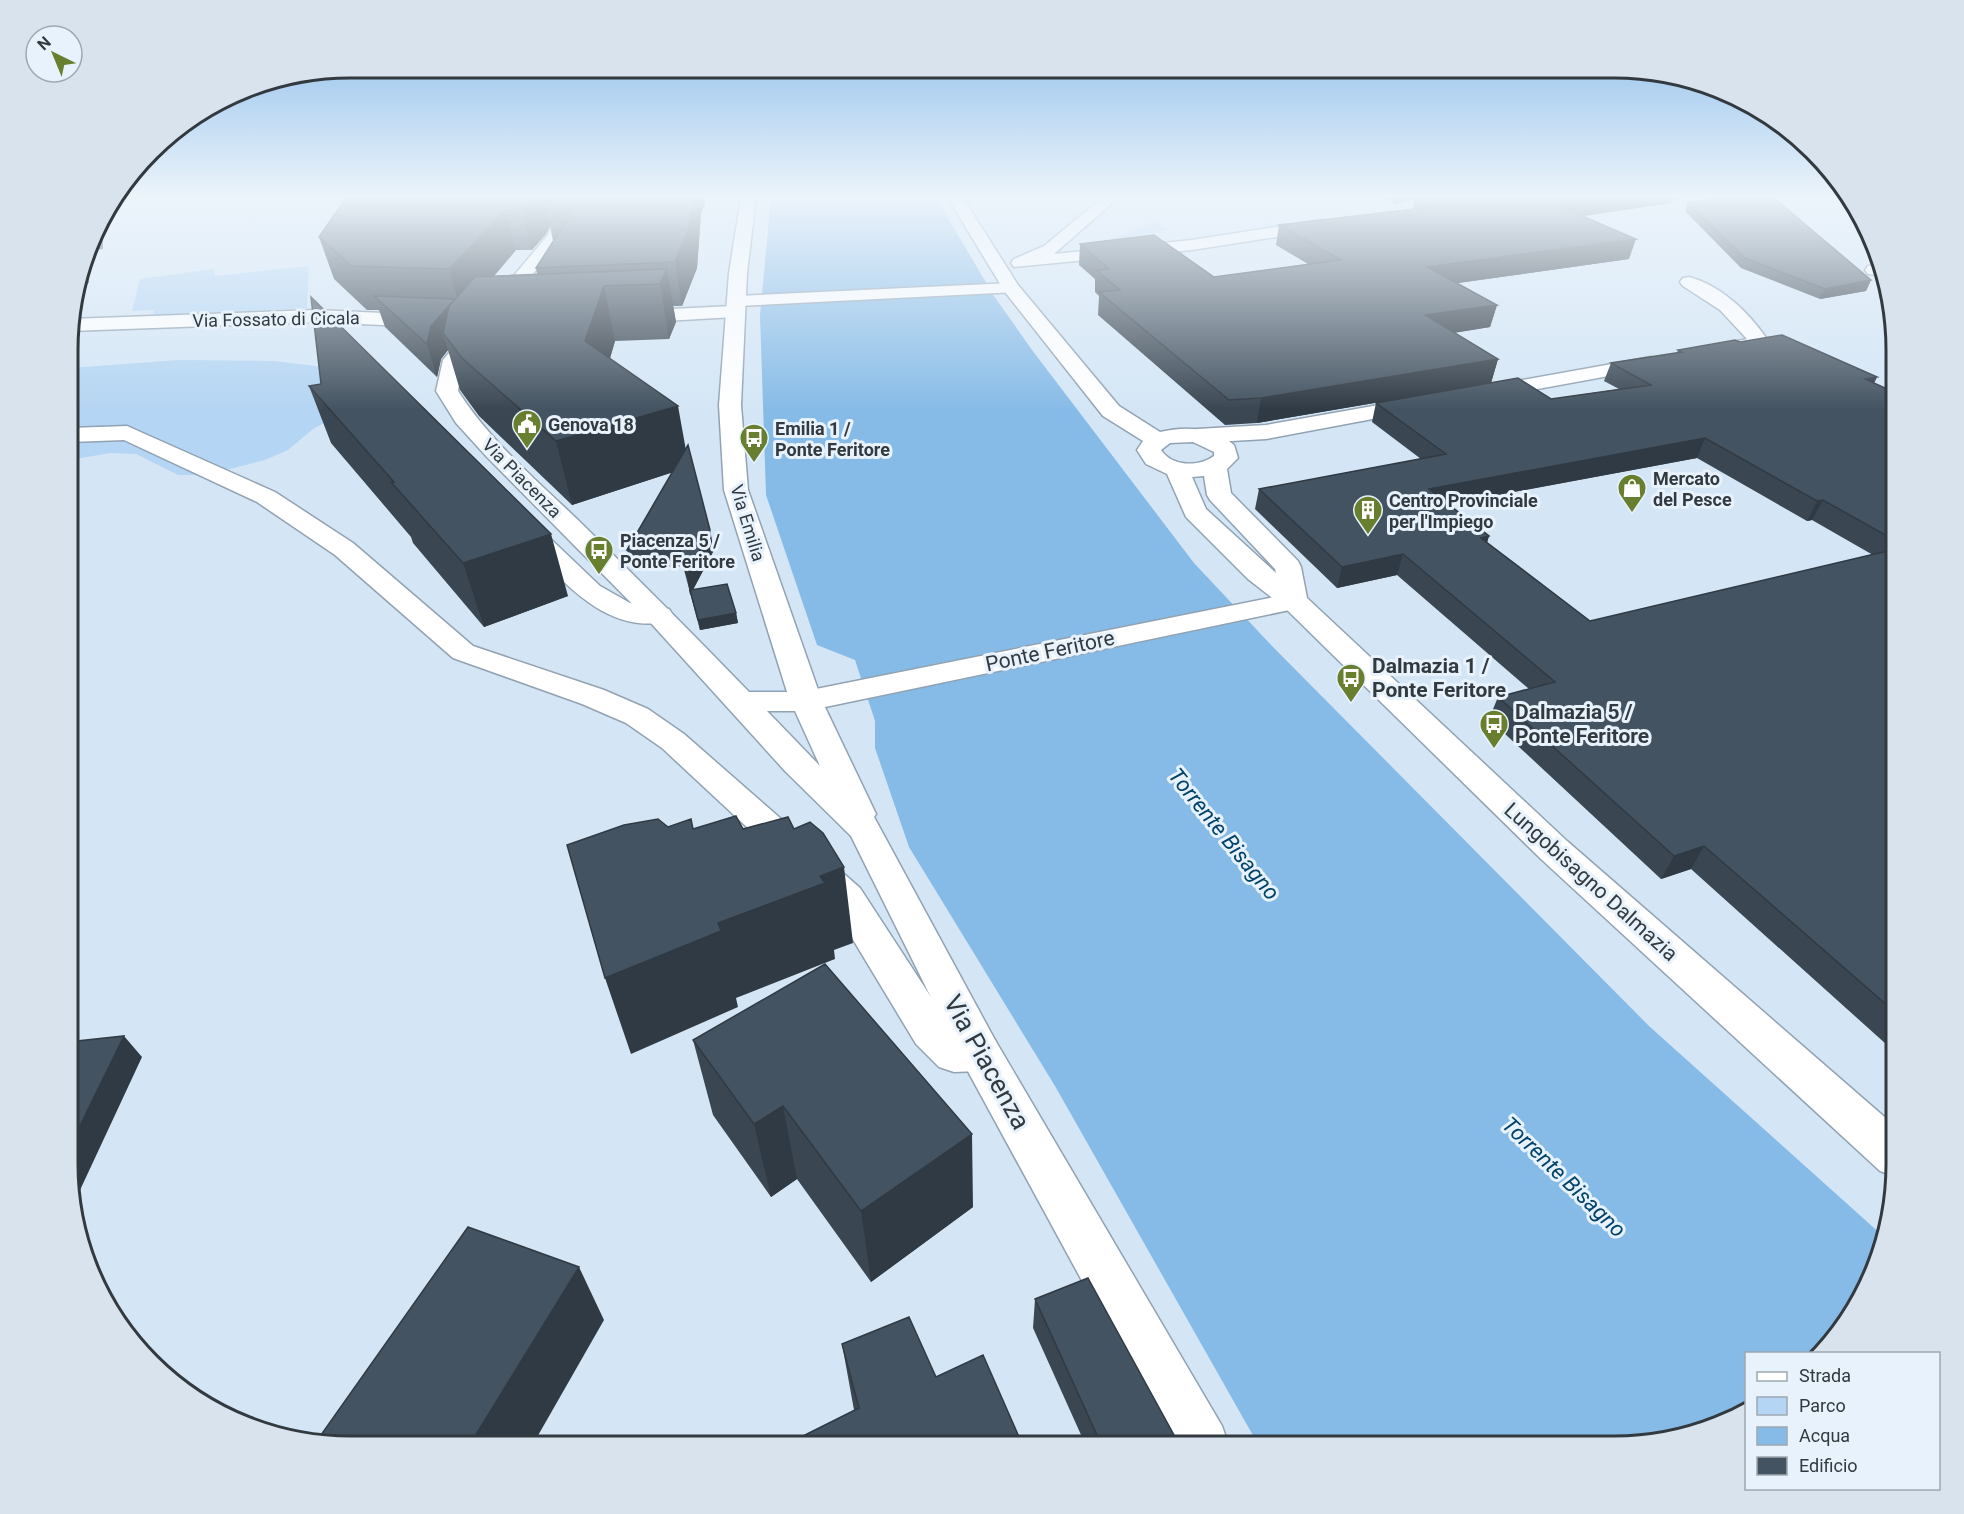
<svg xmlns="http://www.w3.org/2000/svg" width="1964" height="1514" font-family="Roboto,sans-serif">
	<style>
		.green { fill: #b4d5f3 }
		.water { fill: #87bbe7 }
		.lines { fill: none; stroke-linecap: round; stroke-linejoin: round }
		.stream { fill: #87bbe7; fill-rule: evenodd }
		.minor-casing { stroke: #91a2b2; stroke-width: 3 }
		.major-casing { stroke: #91a2b2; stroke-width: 3 }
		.minor { fill: #fff; fill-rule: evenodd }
		.major { fill: #fff; fill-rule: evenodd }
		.wall { fill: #3a4753; fill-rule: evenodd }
		.shaded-wall { fill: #303a44 }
		.building { fill: #445361; stroke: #303a44; stroke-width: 1.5 }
		.labels { text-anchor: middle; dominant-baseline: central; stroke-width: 6; stroke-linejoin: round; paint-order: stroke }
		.far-street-label { font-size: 18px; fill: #32393f; stroke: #e7f2fc }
		.far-poi-label { font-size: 18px; font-weight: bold; fill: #32393f; stroke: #e7f2fc; text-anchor: start }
		.street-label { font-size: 21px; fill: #32393f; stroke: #e7f2fc }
		.poi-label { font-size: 21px; font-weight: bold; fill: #32393f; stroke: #e7f2fc; text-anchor: start }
		.water-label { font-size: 22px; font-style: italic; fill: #03426b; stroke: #e7f2fc }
		.near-street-label { font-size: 26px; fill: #32393f; stroke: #e7f2fc }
		.rim { fill: none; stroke: #32393f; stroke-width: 3 }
	</style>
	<rect width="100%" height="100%" fill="#d4e6f6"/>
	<path class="green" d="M1154,222L1169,230L1110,240Z
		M309,266L307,308L153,316L154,310L132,311L140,279L213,269L215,276Z
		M179,360L274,361L323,367L349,409L313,429L288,450L265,460L207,475H178L136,454L110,453L70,460V368Z"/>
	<path class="water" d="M771,198H936L994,296L1032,350L1194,563L1272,646L1649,1026L1883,1236L1875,1273L1827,1350L1822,1354H1746V1412L1739,1418L1614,1446H1259L1055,1086L909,847L875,748V721L855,660L817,645L766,495L760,315Z"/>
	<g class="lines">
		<path class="stream" d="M1684,198H1689L1687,200Z"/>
		<g class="minor-casing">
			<path id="minor" d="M1102,198H1118L1054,254L1192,240L1321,220L1329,225L1321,230L1192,250L1014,267L1011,263L1014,259L1044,246Z
				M1877,265L1879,275L1868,274L1865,270L1868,266Z
				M1689,277C1721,285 1749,313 1767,339L1760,349L1716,357L1709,355L1706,351L1709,347L1747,339L1720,310L1683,286L1680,282L1683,278Z
				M1011,283L1020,288L1017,292L739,306L744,311L735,317L629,323L620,317L629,311L733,306L728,301L737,296Z
				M315,310L428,315L437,321L428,327L315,322L70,331V319Z
				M1651,357L1658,359L1661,363L1658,367L1483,399L1475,398L1472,393L1475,388L1483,387Z
				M1418,398L1426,399L1429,404L1426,409L1266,439L1197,443L1189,441L1186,436L1189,431L1197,429L1266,425Z
				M127,426L275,492L353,543L473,646L604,690L648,709L684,734L860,888L946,1020L963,1036L980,1035L995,1040L1001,1053L995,1066L980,1071L954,1072L939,1067L916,1044L834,908L662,748L626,723L582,704L453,658L335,555L257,502L124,440L70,442V428Z
				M527,522L536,525L600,586L630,603L669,609L673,615L669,621C604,637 558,575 518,535L514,530L518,525Z
				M1294,593L1304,595L1308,601L1304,607L806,711L795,708L790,701L795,694L806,691Z"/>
		</g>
		<g class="major-casing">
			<path id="major" d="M564,198H579L561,239L463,361L458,391C490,441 536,480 579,521C636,577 693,634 749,692H787L724,490L719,405L729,273L741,198H756L747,273L741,405L748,490L822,701L876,814L874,817L995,1040L1222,1426L1229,1446H1172L965,1066L851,836L785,771L649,621L486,456L456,423L436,391L443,360L548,235ZM767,711H795L820,766Z
				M948,198H963L1018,285L1119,406L1160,432C1185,426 1214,427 1234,445L1238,458L1227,469L1231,493L1298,561L1301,567L1307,598L1567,841L1896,1127V1177L1880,1171L1541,859L1284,607L1248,579L1186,517L1167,474L1146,464L1137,450L1143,441L1103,416L1005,292ZM1193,442L1214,452V456C1199,467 1172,467 1161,450L1170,443ZM1204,476L1207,495L1210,500L1275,569L1276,573L1206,509L1192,477Z"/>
		</g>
		<use href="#minor" class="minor"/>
		<use href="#major" class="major"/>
	</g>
	<path class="wall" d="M346,198H705V204L701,213L697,268L682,306H673L676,322L669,339L615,341L610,358L686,450L714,550L693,590L736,613L738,623L700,630L683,566L632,570L627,550L673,472L572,505L479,416L460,390L448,350L441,359L437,377L385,327L379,310H367L334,279L319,237ZM550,226L553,241L536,268L537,274L494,276L516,250H532L546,234Z
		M1386,198H1677L1670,203L1583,216L1629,259L1458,283L1497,305L1490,327L1454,333L1498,359L1491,383L1551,399L1619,389L1604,381L1611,363L1677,353L1678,350L1740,342L1877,377L1874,383L1896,393V1053L1691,869L1661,879L1489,719L1498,697L1529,689L1397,575L1337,588L1255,509L1259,489L1421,459L1372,422L1376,403L1475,386L1257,423L1225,425L1098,315L1099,296L1095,292V279L1079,265L1080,244L1214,277L1308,264L1276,245L1279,225L1413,209L1415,199L1395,204ZM1697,458L1807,521L1812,520L1873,555L1590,621L1487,543L1489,536L1448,504Z
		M1688,202L1871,280L1866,291L1820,299L1741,268L1685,211Z
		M1856,210L1860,216L1854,213Z
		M1879,275L1883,291L1880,292L1877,280Z
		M309,386L568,596L484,627L413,543L411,537L331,443Z
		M693,1040L973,1207L871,1282L797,1179L771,1197L713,1115Z
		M1035,1299L1180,1446H1086L1033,1328Z
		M842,1344L936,1377L854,1410Z"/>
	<path class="shaded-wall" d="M533,198H563L546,209L550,226L546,234L532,250L522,209Z
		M693,198H705V204L701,213L697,268L682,306L675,262Z
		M1396,198H1415V199L1395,204Z
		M1579,198H1677L1670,203L1544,222L1550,202Z
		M506,210L516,250L462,314L449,269Z
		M103,214V249L91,251Z
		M1636,239L1629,259L1422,288L1427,267Z
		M86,266L89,283L80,284Z
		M667,269L676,322L669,339L660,284Z
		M1871,280L1866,291L1820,299L1825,289Z
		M604,286L615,341L598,399L585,341Z
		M456,299L443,333L448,350L441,359L437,377L427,344L431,326Z
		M1497,305L1490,327L1420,338L1425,315Z
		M1498,359L1491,383L1257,423L1261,398Z
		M1877,377L1868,395L1865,379Z
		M678,406L689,467L572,505L556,441Z
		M1705,438L1697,458L1423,509L1429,489Z
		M1823,500L1812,520L1807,521L1817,501Z
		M710,530L714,550L690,595L687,575Z
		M551,534L568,596L484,627L463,563Z
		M1489,536L1482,557L1481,538Z
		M1403,554L1397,575L1337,588L1342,567Z
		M736,613L738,623L700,630L698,620Z
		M1704,846L1691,869L1661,879L1674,856Z
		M844,867L853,943L834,950L835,959L736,998L738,1007L631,1054L605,978L718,923L820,876Z
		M124,1036L142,1057L74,1203L68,1183V1150Z
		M783,1106L797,1179L771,1197L754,1124Z
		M972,1134L973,1207L871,1282L861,1211Z
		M579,1267L604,1320L532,1446H469Z"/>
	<path class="building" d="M346,198H533L522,209L506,210L449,269L351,266L319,237Z
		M555,198H693L690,226L675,262L536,268L574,209H546Z
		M1419,198H1579L1550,202L1636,239L1427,267L1497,305L1425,315L1498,359L1261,398L1229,400L1099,292L1120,290L1096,270L1109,269L1080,244L1154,235L1214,277L1341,260L1279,225L1431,207Z
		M1727,198H1774L1871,280L1825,289L1745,258L1688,202Z
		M667,269L660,284L604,286L585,341L678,406L556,441L462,358L443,333L449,306L475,277Z
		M374,296L455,299L431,326L427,344Z
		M311,297L551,534L463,563L391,482H394L309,386L321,384Z
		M1782,335L1877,377L1865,379L1896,393V541L1823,500L1817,501L1705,438L1429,489L1489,536L1481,538L1590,621L1896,549V1013L1704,846L1674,856L1498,697L1555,682L1403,554L1342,567L1259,489L1446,454L1376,403L1518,378L1551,399L1651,385L1611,363L1682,352L1678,350L1735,340L1740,342Z
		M688,445L710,530L687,575L679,546L627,550Z
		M727,584L736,613L698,620L690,590Z
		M736,816L743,829L788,817L794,829L810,822L823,833L844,867L820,876L825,883L718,923L721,931L605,978L567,845L624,825L658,819L668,827L691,819L693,829Z
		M825,964L972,1134L861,1211L783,1106L754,1124L693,1040Z
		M124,1036L68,1150V1042Z
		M468,1227L579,1267L469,1446H332L316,1442Z
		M1088,1278L1180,1446H1102L1035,1299Z
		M909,1317L936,1377L983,1355L1023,1446H805L803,1436L859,1408L842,1344Z"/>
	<linearGradient id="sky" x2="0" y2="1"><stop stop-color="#81b7e8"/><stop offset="0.48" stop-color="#ecf4fb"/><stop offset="1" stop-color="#ecf4fb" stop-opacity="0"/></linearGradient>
	<rect width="1964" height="410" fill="url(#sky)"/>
	<defs>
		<g id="civic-pin" transform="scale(1.5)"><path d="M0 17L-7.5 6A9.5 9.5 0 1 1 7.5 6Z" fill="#687f30" stroke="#e7f2fc"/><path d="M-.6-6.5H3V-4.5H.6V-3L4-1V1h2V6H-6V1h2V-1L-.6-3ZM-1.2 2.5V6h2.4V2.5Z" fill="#fff"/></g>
		<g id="bus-pin" transform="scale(1.5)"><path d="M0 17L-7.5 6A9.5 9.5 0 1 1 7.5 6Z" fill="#687f30" stroke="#e7f2fc"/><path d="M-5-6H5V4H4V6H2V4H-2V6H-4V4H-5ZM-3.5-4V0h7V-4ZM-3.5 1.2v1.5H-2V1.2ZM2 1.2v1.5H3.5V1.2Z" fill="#fff"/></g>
		<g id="shop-pin" transform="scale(1.5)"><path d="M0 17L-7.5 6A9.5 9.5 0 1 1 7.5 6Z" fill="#687f30" stroke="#e7f2fc"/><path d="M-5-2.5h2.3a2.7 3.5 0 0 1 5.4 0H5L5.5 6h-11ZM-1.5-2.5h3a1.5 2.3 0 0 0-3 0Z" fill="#fff"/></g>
		<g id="building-pin" transform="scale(1.5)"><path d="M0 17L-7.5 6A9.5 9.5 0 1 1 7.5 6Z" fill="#687f30" stroke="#e7f2fc"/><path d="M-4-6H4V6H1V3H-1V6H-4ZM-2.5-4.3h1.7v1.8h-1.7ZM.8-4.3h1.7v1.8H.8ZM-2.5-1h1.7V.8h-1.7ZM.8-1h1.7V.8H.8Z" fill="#fff"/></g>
	</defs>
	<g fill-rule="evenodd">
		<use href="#civic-pin" x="527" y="424"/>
		<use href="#bus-pin" x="754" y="438"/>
		<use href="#shop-pin" x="1632" y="488"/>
		<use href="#building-pin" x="1368" y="510"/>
		<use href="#bus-pin" x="599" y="550"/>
		<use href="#bus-pin" x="1351" y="678"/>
		<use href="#bus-pin" x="1494" y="724"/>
	</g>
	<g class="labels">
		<g class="far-street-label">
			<text transform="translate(276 319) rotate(-1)">Via Fossato di Cicala</text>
			<text transform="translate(522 478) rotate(45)">Via Piacenza</text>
			<text transform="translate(748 523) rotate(73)">Via Emilia</text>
		</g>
		<g class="far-poi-label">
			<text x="548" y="424">Genova 18</text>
			<text x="775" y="428">Emilia 1 /<tspan x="775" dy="21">Ponte Feritore</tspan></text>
			<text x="1653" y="478">Mercato<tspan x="1653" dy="21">del Pesce</tspan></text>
			<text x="1389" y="500">Centro Provinciale<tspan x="1389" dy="21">per l'Impiego</tspan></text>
			<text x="620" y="540">Piacenza 5 /<tspan x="620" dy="21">Ponte Feritore</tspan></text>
		</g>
		<g class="street-label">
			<text transform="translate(1050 651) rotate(-12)">Ponte Feritore</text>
			<text transform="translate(1591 882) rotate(42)">Lungobisagno Dalmazia</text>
		</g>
		<g class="poi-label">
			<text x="1372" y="666">Dalmazia 1 /<tspan x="1372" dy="24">Ponte Feritore</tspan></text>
			<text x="1515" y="712">Dalmazia 5 /<tspan x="1515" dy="24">Ponte Feritore</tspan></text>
		</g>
		<g class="water-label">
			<text transform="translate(1224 834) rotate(51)">Torrente Bisagno</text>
			<text transform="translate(1564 1177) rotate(44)">Torrente Bisagno</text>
		</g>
		<g class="near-street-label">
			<text transform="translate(987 1062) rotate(61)">Via Piacenza</text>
		</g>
	</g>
	<path d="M0 0H1964V1514H0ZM350 78H1614A272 272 0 0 1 1886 350V1164A272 272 0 0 1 1614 1436H350A272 272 0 0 1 78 1164V350A272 272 0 0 1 350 78Z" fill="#d9e3ed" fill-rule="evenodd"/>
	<path class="rim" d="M350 78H1614A272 272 0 0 1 1886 350V1164A272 272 0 0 1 1614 1436H350A272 272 0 0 1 78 1164V350A272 272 0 0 1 350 78Z"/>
	<rect x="1745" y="1352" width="195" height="138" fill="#e7f2fc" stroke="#9fa8b0" stroke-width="1.5"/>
	<rect x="1757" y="1372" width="30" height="9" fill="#ffffff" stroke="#9fa8b0" stroke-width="1.5"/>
	<text x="1799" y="1382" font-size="18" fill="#32393f">Strada</text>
	<rect x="1757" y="1397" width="30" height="18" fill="#b4d5f3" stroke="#9fa8b0" stroke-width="1.5"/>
	<text x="1799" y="1412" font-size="18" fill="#32393f">Parco</text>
	<rect x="1757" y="1427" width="30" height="18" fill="#87bbe7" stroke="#9fa8b0" stroke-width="1.5"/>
	<text x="1799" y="1442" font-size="18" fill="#32393f">Acqua</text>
	<rect x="1757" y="1457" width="30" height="18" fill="#445361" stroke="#9fa8b0" stroke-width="1.5"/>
	<text x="1799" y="1472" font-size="18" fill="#32393f">Edificio</text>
	<g transform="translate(54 54) rotate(317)"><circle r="28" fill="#e7f2fc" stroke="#9fa8b0" stroke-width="1.5"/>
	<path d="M0-4.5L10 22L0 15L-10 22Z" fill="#687f30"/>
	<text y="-9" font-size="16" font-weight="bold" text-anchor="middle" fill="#32393f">N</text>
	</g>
</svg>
